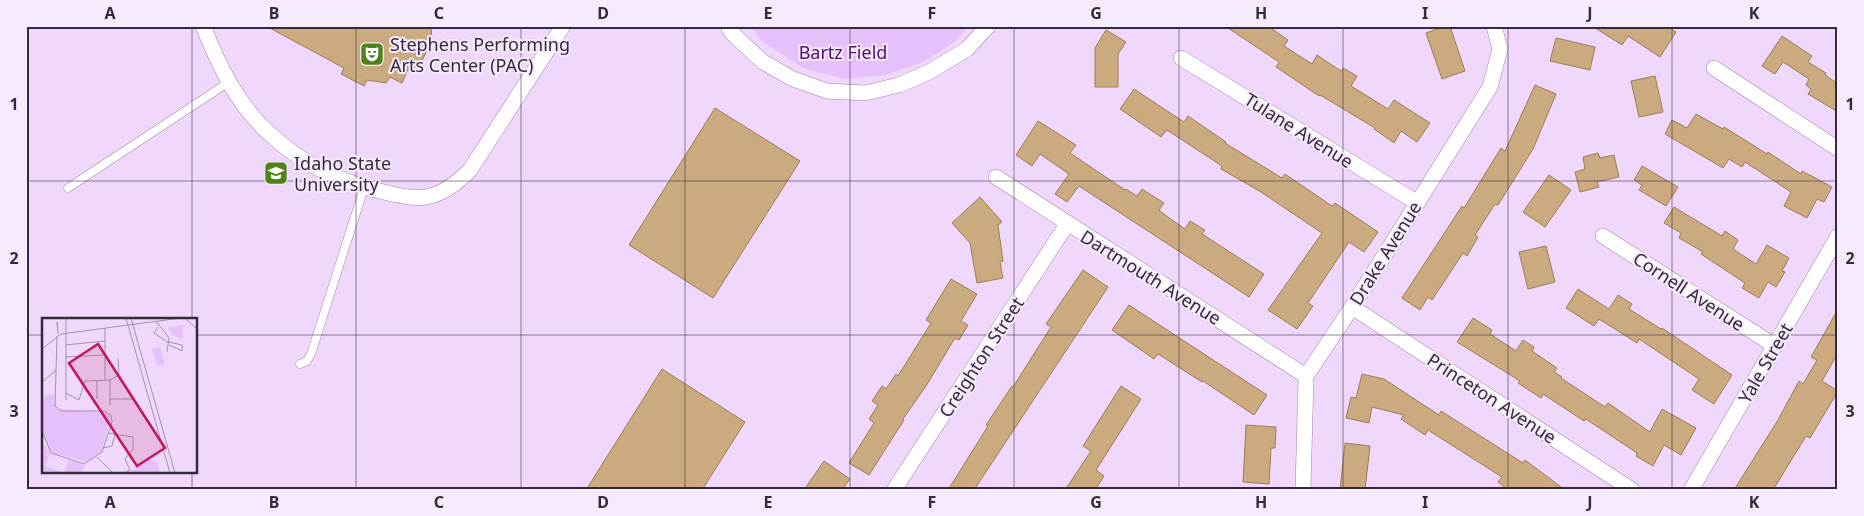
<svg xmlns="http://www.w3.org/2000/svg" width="1864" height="516" font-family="'Noto Sans',sans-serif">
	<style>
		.green { fill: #e6c0fb }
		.building { fill: #cbaa80; stroke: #9d7e55 }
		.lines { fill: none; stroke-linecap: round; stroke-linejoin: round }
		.service-casing { stroke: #9f84ae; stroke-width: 9 }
		.minor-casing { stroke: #9f84ae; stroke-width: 16 }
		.service { stroke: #fff; stroke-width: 8 }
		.minor { stroke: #fff; stroke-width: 15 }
		.grid { fill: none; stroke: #352a3c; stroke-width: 1; stroke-opacity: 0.55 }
		.labels { text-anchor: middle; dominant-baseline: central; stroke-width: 4; stroke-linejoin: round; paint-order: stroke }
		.poi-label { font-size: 18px; fill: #352a3c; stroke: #f6eafd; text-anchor: start }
		.park-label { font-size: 18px; fill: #510c6c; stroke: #f6eafd }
		.street-label { font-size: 18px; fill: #352a3c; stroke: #f6eafd }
		.inset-road { fill: none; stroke: #a592af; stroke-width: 1 }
		.view { fill: #c2185b; fill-opacity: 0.15; stroke: #c2185b; stroke-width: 2.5 }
		.inset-edge { fill: none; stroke: #352a3c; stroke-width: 2.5 }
		.neatline { fill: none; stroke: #352a3c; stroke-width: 2 }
		.grid-label { font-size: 16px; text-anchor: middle; font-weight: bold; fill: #352a3c }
	</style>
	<rect width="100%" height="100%" fill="#efd8fc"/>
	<path class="green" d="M750,26H969L956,41L923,62L885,75L844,79L803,68L762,41Z"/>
	<path class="building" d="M266,26H431L432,40L416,73L408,69L402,83L390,77L386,83L367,80L364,86L341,74L344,68Z
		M1225,26H1268L1288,40L1284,46L1312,64L1317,55L1341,71L1343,68L1357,76L1351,86L1388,109L1394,100L1430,123L1417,142L1401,131L1394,143L1374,129L1375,128L1320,95L1319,96L1276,67L1279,62Z
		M1445,26H1450L1465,71L1442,79L1426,33Z
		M1592,26H1667L1676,32L1660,57L1628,36L1622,45Z
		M1106,30L1126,42L1118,54V87H1095V48Z
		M1782,36L1812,56L1808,62L1826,73L1825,75L1838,84V112L1808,94L1811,89L1806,85L1809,79L1783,62L1775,74L1762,66Z
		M1556,38L1595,47L1590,70L1550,61Z
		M1655,76L1663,112L1639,117L1631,81Z
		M1535,85L1556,94L1533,149L1498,205L1495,204L1475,235L1478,237L1467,256L1463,253L1432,300L1428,297L1420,310L1402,298L1462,206L1464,208L1501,148L1505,151Z
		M1134,89L1184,122L1188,116L1226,142L1225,143L1282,178L1285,174L1332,206L1335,203L1378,232L1364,252L1349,242L1308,303L1313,306L1297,329L1268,310L1322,233L1261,192L1221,169L1222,166L1167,130L1161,137L1120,109Z
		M715,108L800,161L713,298L629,245Z
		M1696,114L1723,129L1724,127L1767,154L1768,152L1801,174L1802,171L1832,187L1824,202L1817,199L1807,218L1784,206L1791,192L1745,162L1742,167L1729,159L1723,168L1665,134L1672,120L1687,128Z
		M1038,121L1076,145L1070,153L1125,190L1126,189L1137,196L1142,189L1164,203L1159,210L1165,215L1185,229L1190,221L1205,230L1202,234L1264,274L1249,297L1079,186L1067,202L1055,194L1069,174L1040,154L1032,166L1016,155Z
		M1598,153L1600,158L1614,155L1619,177L1597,182L1599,187L1580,192L1575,172L1585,169L1583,157Z
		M1642,166L1678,187L1666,206L1639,190L1642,185L1634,180Z
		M1549,175L1571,190L1545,227L1523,212Z
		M980,197L1002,222L998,225L1003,261L1000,262L1003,278L977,283L970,243L952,223Z
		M1674,207L1722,236L1725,231L1738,240L1733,249L1756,264L1767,245L1789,258L1782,271L1785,272L1776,287L1768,282L1759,298L1742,288L1745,283L1701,254L1703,252L1679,238L1681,233L1664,223Z
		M1546,246L1555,282L1528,289L1519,252Z
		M1083,270L1108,287L974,490H948L988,426L986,425L1012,386L1013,387L1051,327L1046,324Z
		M951,279L977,294L961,321L968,325L959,340L955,338L926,386L903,419L904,420L869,475L849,463L874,423L869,419L878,405L872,401L882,386L886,389L896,374L898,376L931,323L926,320Z
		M1578,289L1609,309L1618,295L1632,304L1629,309L1661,329L1662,328L1732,375L1714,404L1692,390L1699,379L1639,339L1637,343L1599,319L1594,326L1566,308Z
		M1129,305L1267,395L1254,415L1203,381L1202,382L1158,354L1154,359L1112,330Z
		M1838,309V353L1822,381L1838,391L1810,438L1806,436L1773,490H1734L1778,420L1799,381L1803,384L1817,360L1811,357Z
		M1473,318L1492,330L1490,334L1516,351L1523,340L1534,347L1532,351L1557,368L1554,372L1562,377L1561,378L1605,407L1608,403L1650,432L1662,409L1696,428L1681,455L1664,445L1653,466L1636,456L1637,453L1586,419L1584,421L1543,394L1541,398L1518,383L1520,381L1457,342Z
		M662,369L745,422L702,490H586Z
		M1362,374L1384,379L1439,415L1441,411L1523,463L1525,460L1565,490H1508L1498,482L1502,477L1428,430L1425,435L1401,419L1404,415L1372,407L1369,423L1346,418L1351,397L1356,398Z
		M1121,386L1141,399L1096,470L1104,476L1095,490H1065L1091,451L1083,446Z
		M1246,425L1276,427L1275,448H1271L1269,484L1243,482Z
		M1345,443L1370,446L1365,490H1340Z
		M824,461L850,479L842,490H804Z"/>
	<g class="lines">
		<g class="service-casing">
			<path id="service" d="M68,188L229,82
				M300,364L307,361L311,354L364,188"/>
		</g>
		<g class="minor-casing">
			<path id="minor" d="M203,26C219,66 238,106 271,135C306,167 343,183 388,193C400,196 413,199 426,197C444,194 458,182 470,170L563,26
				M728,26L733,34L763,62L793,79L827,91L865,93L899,85L929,72L967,49L988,26
				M1181,58L1416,202
				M1714,68L1838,149
				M996,177L1306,376
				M1603,236L1775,346
				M1352,307L1632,490
				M894,490L1067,224
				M1303,490L1306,376L1352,307L1490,87L1500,49L1494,26
				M1691,490L1838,236"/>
		</g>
		<use href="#service" class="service"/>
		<use href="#minor" class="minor"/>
	</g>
	<path class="grid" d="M192,26V320M356,26V490M521,26V490M685,26V490M850,26V490M1014,26V490M1179,26V490M1343,26V490M1508,26V490M1672,26V490M26,181H1838M26,335H44M196,335H1838M192,472V490"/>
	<defs>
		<g id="theatre-square" transform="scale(1.25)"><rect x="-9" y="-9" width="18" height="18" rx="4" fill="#4e831a" stroke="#f6eafd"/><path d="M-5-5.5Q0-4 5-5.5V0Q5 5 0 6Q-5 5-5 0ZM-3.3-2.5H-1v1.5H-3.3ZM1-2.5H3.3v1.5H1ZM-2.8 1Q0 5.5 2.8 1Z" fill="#fff"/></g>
		<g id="university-square" transform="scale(1.25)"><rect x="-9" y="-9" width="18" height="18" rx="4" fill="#4e831a" stroke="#f6eafd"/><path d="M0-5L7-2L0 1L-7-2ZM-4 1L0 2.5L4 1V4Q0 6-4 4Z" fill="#fff"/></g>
	</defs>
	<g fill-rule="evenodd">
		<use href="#theatre-square" x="372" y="54"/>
		<use href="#university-square" x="276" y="173"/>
	</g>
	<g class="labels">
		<g class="poi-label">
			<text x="390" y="44">Stephens Performing<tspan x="390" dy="21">Arts Center (PAC)</tspan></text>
			<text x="294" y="163">Idaho State<tspan x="294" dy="21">University</tspan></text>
		</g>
		<g class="park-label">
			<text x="843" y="52">Bartz Field</text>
		</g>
		<g class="street-label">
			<text transform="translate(1299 130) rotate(32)">Tulane Avenue</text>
			<text transform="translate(1385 253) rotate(-58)">Drake Avenue</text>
			<text transform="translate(1151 277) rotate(32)">Dartmouth Avenue</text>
			<text transform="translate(1689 291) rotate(33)">Cornell Avenue</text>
			<text transform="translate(981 357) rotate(-57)">Creighton Street</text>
			<text transform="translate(1765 363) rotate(-60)">Yale Street</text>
			<text transform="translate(1492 398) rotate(33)">Princeton Avenue</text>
		</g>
	</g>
	<g transform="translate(42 318)">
		<rect width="155" height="155" fill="#efd8fc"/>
		<path d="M141,7V21H139L129,16L126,9ZM118,29L123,46L115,48L110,31ZM11,76L15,91L62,94L68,99L60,133L45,144L10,135L6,129L0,110V79ZM0,124L8,136L3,148L22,155L26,142L43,147L39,155H0ZM105,141L115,143L118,155H88Z" fill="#e6c0fb"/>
		<path class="inset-road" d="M84,0L128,155M89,0L133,155M143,0L155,11M114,3L127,20L125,34M94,6L139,0M116,9L112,15L127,25M16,10L15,4L16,16M127,24L140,27V33L127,27M23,27L63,23M0,31L19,16L94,6M23,39L63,37M76,41L77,57M55,62V81M63,62V10M68,62V87M0,64L14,52M24,75L37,82L43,63L68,62L77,57M68,81H93M24,82V0M0,113L9,135L42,146L60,134L70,104L69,97L62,93H19L13,88L15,18M155,113V146M66,115L91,119V131L83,141L88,152L82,155M61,130L70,128L73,116M55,139L71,155"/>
		<path class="view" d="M56,26L123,130L95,148L27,45Z"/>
		<rect width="155" height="155" class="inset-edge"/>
	</g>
	<rect width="1864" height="516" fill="none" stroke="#f6eafd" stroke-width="55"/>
	<rect x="28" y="28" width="1808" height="460" class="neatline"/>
	<g class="grid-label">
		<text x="110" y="19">A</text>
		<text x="274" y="19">B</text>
		<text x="439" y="19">C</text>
		<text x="603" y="19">D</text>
		<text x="768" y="19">E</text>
		<text x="932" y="19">F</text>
		<text x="1096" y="19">G</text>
		<text x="1261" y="19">H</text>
		<text x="1425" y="19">I</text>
		<text x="1590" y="19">J</text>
		<text x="1754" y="19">K</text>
		<text x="14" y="110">1</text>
		<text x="1850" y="110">1</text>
		<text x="14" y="264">2</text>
		<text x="1850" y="264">2</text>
		<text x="14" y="417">3</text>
		<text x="1850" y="417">3</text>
		<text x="110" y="508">A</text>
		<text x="274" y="508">B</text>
		<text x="439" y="508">C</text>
		<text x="603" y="508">D</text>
		<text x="768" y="508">E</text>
		<text x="932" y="508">F</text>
		<text x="1096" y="508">G</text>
		<text x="1261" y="508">H</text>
		<text x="1425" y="508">I</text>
		<text x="1590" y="508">J</text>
		<text x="1754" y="508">K</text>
	</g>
</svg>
